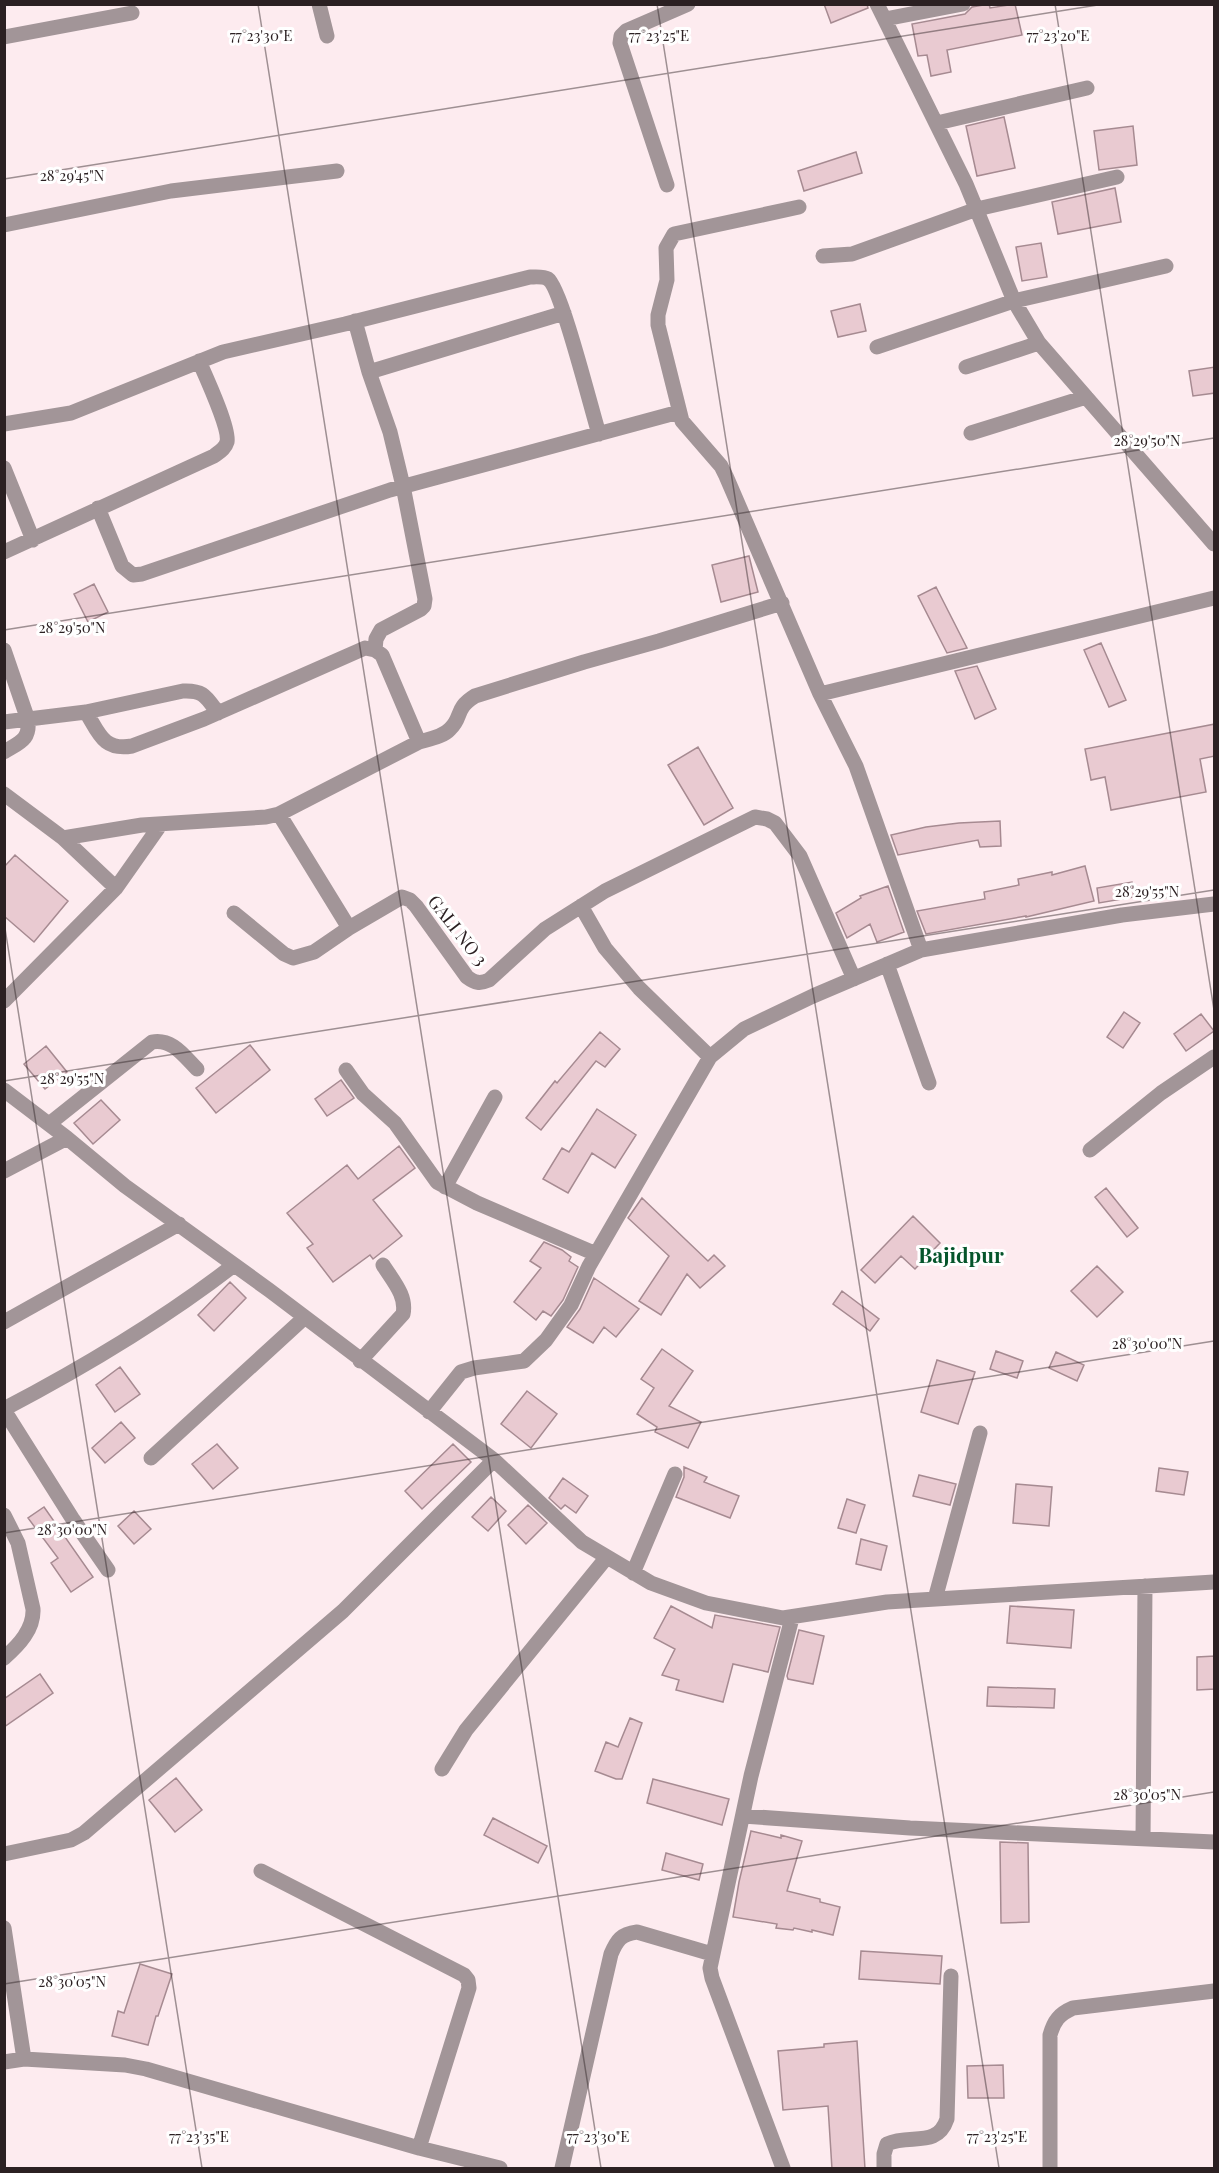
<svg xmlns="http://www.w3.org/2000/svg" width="1219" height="2173" font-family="'Playfair Display',serif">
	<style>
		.building { fill: #e9cad1; stroke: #a68a91; stroke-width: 1.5 }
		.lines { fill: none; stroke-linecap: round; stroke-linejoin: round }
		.minor { stroke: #a29598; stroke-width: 15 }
		.ticks { fill: none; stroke: #2b2022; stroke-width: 1.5; stroke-opacity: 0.45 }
		.labels { text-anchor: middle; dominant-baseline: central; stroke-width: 6; stroke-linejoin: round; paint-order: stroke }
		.street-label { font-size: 18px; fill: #2b2022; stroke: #fff }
		.quarter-label { font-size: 21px; font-weight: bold; fill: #05552b; stroke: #fff }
		.ticks-label { font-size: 15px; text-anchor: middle; fill: #2b2022; stroke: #fff; stroke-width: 6; stroke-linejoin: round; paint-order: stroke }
	</style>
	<rect width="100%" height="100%" fill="#fdebef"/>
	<path class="building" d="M824,4H867L868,8L831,23Z
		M989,4L990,8L1015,4L1022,35L947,50L951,72L931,76L927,55L918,56L912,24L965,14L972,7Z
		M1004,117L1015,168L977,176L966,126Z
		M1133,126L1137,165L1099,170L1094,131Z
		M856,152L862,173L804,191L798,171Z
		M1115,188L1121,222L1058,234L1052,202Z
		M1041,243L1047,277L1022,281L1016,247Z
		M860,304L866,331L838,337L831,311Z
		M1215,367V393L1193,396L1189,371Z
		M749,556L758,592L721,602L712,565Z
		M94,584L108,612L88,622L74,594Z
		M936,587L967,648L947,653L918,596Z
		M1101,643L1126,700L1109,707L1084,650Z
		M977,666L996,709L975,719L955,671Z
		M1215,724V756L1200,759L1206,792L1111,810L1105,777L1091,780L1085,749Z
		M698,747L733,808L704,825L668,765Z
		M1000,821L1001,846L980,847L978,840L898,855L891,835L926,827L959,823Z
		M15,855L68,901L34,942L4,916V867Z
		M1085,866L1094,901L1026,917V916L926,934L917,911L985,899L984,892L1019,885L1018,879L1052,872V875Z
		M1132,882L1134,897L1099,903L1097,888Z
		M888,886L904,932L877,942L870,924L847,938L836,913L861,898L860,896Z
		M1124,1012L1140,1023L1123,1048L1107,1037Z
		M1201,1014L1214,1031L1186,1051L1174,1034Z
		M600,1032L620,1049L605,1067L596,1061L541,1130L526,1118L555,1081L557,1083Z
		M250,1045L270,1070L216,1113L196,1088Z
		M46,1046L67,1072L45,1089L24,1064Z
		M341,1080L354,1098L327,1116L315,1099Z
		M101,1100L120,1120L93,1144L74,1123Z
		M597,1109L636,1135L615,1168L592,1153L568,1193L543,1179L562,1148L569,1152Z
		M399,1146L415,1168L373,1200L402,1236L373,1259L370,1255L333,1282L307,1248L313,1244L287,1213L347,1165L358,1179Z
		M1106,1188L1138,1228L1127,1237L1095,1197Z
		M642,1198L708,1261L714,1255L725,1266L700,1288L687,1274L661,1315L639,1301L669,1256L628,1218Z
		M913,1216L940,1243L915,1269L901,1256L875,1283L861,1270Z
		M544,1242L562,1250L571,1257L569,1261L578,1267L563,1300L551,1316L543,1311L536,1320L514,1302L541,1268L530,1261Z
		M1097,1266L1123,1292L1097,1317L1071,1291Z
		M594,1278L639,1309L616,1337L604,1327L593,1343L567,1327L580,1309Z
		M230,1282L246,1298L214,1331L198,1315Z
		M842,1291L879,1319L870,1331L833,1304Z
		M662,1349L693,1371L669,1406L701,1422L688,1448L655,1432L657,1427L637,1414L654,1388L641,1379Z
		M996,1351L1023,1361L1017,1378L990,1369Z
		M1056,1352L1084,1365L1077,1381L1049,1368Z
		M937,1360L975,1372L958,1424L921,1412Z
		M120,1367L140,1394L115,1412L96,1385Z
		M527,1391L557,1414L531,1448L501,1424Z
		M121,1422L135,1438L105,1463L92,1448Z
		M217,1444L238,1468L213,1489L192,1464Z
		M453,1444L471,1462L422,1509L405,1491Z
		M684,1467L707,1477L704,1482L739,1496L730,1518L676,1497L684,1477Z
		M1159,1468L1188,1472L1184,1495L1156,1491Z
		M919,1475L956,1484L950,1505L913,1496Z
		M563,1478L588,1496L576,1513L565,1505L561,1509L549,1498Z
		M1016,1484L1052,1487L1049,1526L1013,1523Z
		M491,1497L506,1511L488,1531L472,1517Z
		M847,1499L865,1505L856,1533L838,1528Z
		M528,1505L547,1523L526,1544L508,1525Z
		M44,1507L93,1577L71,1592L51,1563L58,1558L28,1518Z
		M134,1511L151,1529L134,1544L118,1526Z
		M861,1539L887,1546L881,1570L856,1564Z
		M671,1606L712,1628L715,1615L780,1627L768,1672L733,1664L723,1702L676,1690L679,1680L662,1675L675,1649L654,1638Z
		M1010,1606L1074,1610L1071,1648L1007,1643Z
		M799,1630L824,1636L813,1684L788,1679L787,1676Z
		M1215,1656V1689L1197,1690V1657Z
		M40,1674L53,1693L4,1727V1699Z
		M988,1687L1055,1689L1054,1708L987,1706Z
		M630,1718L642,1723L622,1779H616L595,1771L606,1742L618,1747Z
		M176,1778L202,1810L175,1832L149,1800Z
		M653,1779L729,1799L722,1825L647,1803Z
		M493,1818L547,1846L538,1863L484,1835Z
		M751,1831L781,1838V1835L802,1841L787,1891L820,1899V1902L840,1907L833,1935L812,1930V1932L794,1928L793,1930L776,1928L777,1924L733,1917L739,1882Z
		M1000,1842L1028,1843L1029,1922L1001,1923Z
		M666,1853L703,1864L699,1880L662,1870Z
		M861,1951L942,1956L940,1984L859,1979Z
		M140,1964L172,1974L158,2016H156L148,2045L112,2036L118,2011L124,2013Z
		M857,2041L865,2169H832L828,2106L783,2110L778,2051L824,2047V2044Z
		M1003,2065L1004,2098H968L967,2066Z"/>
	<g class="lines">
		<path class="minor" d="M319,4L327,36
			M877,4L966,184L1014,301L1039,343L1214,544
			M885,19L963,4
			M4,37L132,13
			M937,123L1087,88
			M667,185L620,43L621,36L626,31L688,4
			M799,207L674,234L666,248L667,280L658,315V325L682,421L721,466L726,476L820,694L1214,598
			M4,225L171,191L337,171
			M823,256L852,254L977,209L1117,177
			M355,321L369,372L390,432L403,486L425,599L424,606L421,609L381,630L376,639L375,650
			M877,347L1014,301L1166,266
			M966,367L1039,343
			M369,372L564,313
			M4,424L71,413L223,352L345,324L530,277C536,277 543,276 548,279C561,287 592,412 599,434
			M971,433L1086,397
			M4,468L33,540
			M98,508L122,566L133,575L142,574L390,490L679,412
			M4,552L214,456C219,452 225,449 227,442C230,429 206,377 199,361
			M4,650L28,720C30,740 20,742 4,752
			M820,694L856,766L921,950
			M86,712C99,733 103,751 132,746L204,719L365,648L375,650L382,655L419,742
			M4,722L86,712L183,691C204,690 206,697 218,713
			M4,794L63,838L116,888
			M279,814L349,928
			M63,838L142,825L266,817L279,814L419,742C429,739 443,737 450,729C463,717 454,709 475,696L584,662L659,641L782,603
			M581,906L605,948L639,988L710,1057
			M234,913L284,954L293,958L314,952L349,928L402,897L410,900L416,906L467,977C475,983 480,984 489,980L545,929L605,891L755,817L767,819L775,823L800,856L854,979
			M887,964L929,1083
			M4,1001L116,888L161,824
			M346,1070L363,1094L395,1123L437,1182L477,1203L596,1254
			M4,1090L67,1138L125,1186L269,1290L494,1460L582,1542L651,1583L706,1603L783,1618L887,1602L1214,1582
			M49,1124L152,1042C172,1038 184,1056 197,1069
			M1090,1150L1161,1093L1214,1057
			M4,1171L67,1138
			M445,1187L495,1097
			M4,1322L179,1224
			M360,1361L403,1314C407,1296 393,1281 383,1265
			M4,1409C84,1367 163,1320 234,1265
			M4,1410L72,1518L108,1570
			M429,1412L461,1372L474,1368L524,1361L546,1340L571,1305L589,1266L710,1057L744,1029L813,996L921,950L1122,915L1214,904
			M151,1458L304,1318
			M4,1515L18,1543L33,1609C34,1629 19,1645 4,1658
			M633,1573L675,1474
			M935,1599L980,1433
			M442,1769L466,1730L607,1557
			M743,1816L910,1828L1214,1842
			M1143,1839L1145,1586
			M4,1854L71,1840L84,1833L343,1611L494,1460
			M261,1871L464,1975L468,1980L469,1988L419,2148
			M4,1928L24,2059L4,2062
			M24,2059L125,2065L146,2069L419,2148L500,2168
			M562,2168L611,1954C617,1940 621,1934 637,1932L712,1954
			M783,2168L712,1978L710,1968L751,1776L792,1618
			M884,2168V2154L887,2144C910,2133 937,2149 947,2119L951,1976
			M1050,2168V2035C1054,2021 1059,2014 1073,2008L1214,1991"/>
	</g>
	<path class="ticks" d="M258,4L601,2168M657,4L999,2168M1055,4L1214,1010M4,179L1104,4M4,630L1214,438M4,922L202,2168M4,1081L1214,890M4,1533L1214,1341M4,1984L1214,1792"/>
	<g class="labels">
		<g class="street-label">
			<text transform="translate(458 930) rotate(52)">GALI NO 3</text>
		</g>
		<g class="quarter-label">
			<text x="961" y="1254">Bajidpur</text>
		</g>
	</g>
	<g class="ticks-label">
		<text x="261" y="41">77°23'30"E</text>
		<text x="659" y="41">77°23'25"E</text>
		<text x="1058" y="41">77°23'20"E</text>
		<text x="72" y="181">28°29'45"N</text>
		<text x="1147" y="446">28°29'50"N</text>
		<text x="72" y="633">28°29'50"N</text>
		<text x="1147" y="897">28°29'55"N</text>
		<text x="72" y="1084">28°29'55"N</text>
		<text x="1147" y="1349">28°30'00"N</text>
		<text x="72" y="1535">28°30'00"N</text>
		<text x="1147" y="1800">28°30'05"N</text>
		<text x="72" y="1987">28°30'05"N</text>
		<text x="199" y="2142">77°23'35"E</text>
		<text x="598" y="2142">77°23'30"E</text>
		<text x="997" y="2142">77°23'25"E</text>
	</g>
	<rect width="1219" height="2173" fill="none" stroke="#2b2022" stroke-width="12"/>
</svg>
